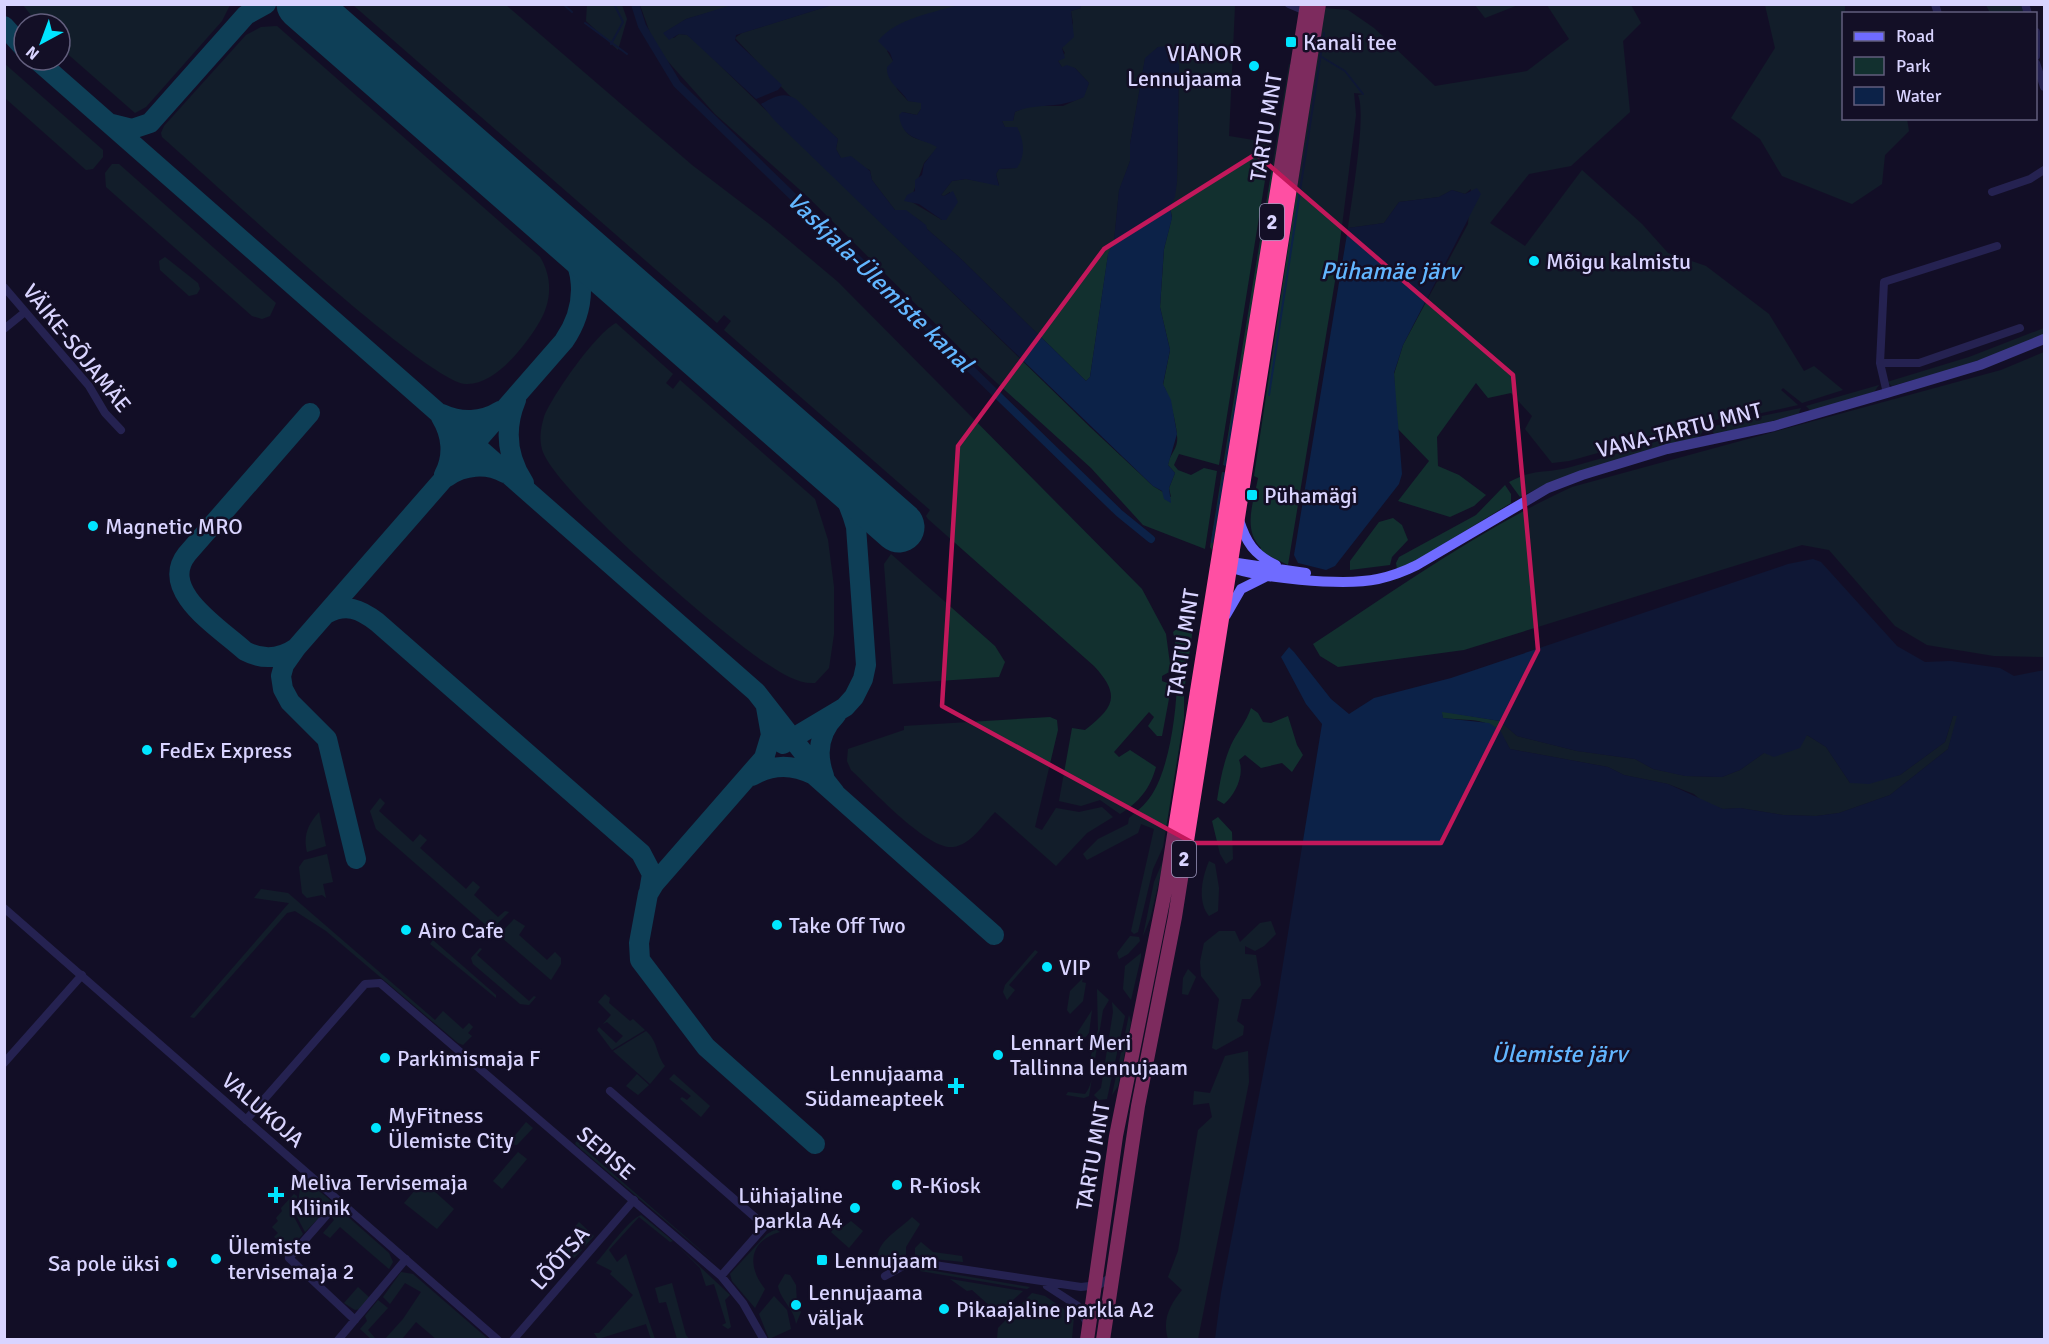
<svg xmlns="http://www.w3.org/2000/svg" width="2049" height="1344" font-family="Signika,sans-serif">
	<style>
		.green { fill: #12302f }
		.water { fill: #0c2248; fill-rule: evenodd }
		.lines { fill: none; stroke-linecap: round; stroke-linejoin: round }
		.stream { stroke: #0c2248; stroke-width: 2 }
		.canal { stroke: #0c2248; stroke-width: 8 }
		.taxiway { stroke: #0a7a92; stroke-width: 20 }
		.runway { stroke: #0a7a92; stroke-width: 51 }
		.street { stroke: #3d3a85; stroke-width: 8 }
		.secondary { stroke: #6f6bff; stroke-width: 10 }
		.highway { stroke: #ff4fa3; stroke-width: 14 }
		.marked { fill: none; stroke: #c2185b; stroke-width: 4.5; stroke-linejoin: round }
		.poi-dot { fill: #00e5ff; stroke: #130f26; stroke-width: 2 }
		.labels { text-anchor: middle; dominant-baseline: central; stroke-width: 5; stroke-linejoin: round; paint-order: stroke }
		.shield { fill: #130f26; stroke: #9e99be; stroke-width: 1.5 }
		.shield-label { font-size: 21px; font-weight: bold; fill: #d9d4ff }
		.poi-label { font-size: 22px; fill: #d9d4ff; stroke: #130f26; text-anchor: start }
		.street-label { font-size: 22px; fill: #d9d4ff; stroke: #130f26 }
		.water-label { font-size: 24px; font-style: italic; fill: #62b6ff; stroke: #130f26 }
	</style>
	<rect width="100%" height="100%" fill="#130f26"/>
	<path class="green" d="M1080,4L1235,5L1229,136L1271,143L1219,465L1179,454L1174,465L1178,470L1191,475L1204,468L1217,471L1205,549L1143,525L1091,468L975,363L808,197L715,114L664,57L652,38L640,5H735L686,19L664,33L674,38L679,34L687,35L694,40L1090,427L1153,486L1171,497L1169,488L1175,473L1168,465C1169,456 1176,450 1177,442C1179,432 1169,393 1163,385L1170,350L1160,307L1164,249L1172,217L1170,207L1177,182L1179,65L1158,47L1145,59L1130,144V161L1119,191L1114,241L1108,255L1090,377L1086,381L959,257L927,229C922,218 907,213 895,210L872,180L870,170L841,158L836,149L838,139L788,94L735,38L742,33L832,5H961L905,22L887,51L893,61L897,89L908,101L921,102V109L917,115L903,112L900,115C904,143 919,136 938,147L924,163L910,201L942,220H946L950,192L944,196L941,195L952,181L966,179L999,185L996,174L999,169L1016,168L1017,127H1005L1002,121H1013L1015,112L1029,106H1063L1083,97L1089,83L1075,68L1062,67L1058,61L1065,53L1062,48L1073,23L1071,11L1081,8Z
		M23,5H230L222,21L146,107L135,113L62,49L66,44L63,40L60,42V24H38Z
		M353,5H506L692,165L768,223L838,282L1142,589L1166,634L1171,671L1162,676V681L1170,684L1171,688L1162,736H1157L1148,726L1154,717L1149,712L1114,752L1119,757L1130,750L1156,767C1150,789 1139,802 1120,814L1100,800L1081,806L1059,801L1072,728L1085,730C1113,708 1122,696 1094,666L928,519L926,516L930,510L724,330L731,321L724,315L717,323Z
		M587,5H622L627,19L618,50L586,21Z
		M1475,5H1518L1485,18Z
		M1547,5H1631L1641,23L1623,41L1630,112L1571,166L1529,174L1490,223L1525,246L1582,170L1642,224L1668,253L1706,266L1769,314L1804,371L1814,366L1843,390L1802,403L1783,388L1781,390L1798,405L1757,414L1755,409L1569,461L1552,463L1525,429L1532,416L1511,393L1488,398L1476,383L1437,437L1438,466L1459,475L1486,495L1474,506L1450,517L1398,501L1429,461L1396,427L1394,374L1403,345L1468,224L1471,189L1465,194L1452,190L1439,197L1399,202L1384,223L1348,228C1351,203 1367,114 1358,95L1364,94L1354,93L1356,115L1335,281L1288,565L1259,551L1261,548C1242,529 1254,501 1258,478L1254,476L1324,8L1348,10L1374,28L1435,86L1527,71L1569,39Z
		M1765,5H1845L1844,118L1907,119L1909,131L1885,155L1882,184L1852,204L1782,176L1760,139L1731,118L1775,48Z
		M1986,5H2021L2024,13H1990Z
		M277,26L540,257C554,280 551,305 537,326C523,348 495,385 466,384C427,383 206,175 162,137L161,133L164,126L246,35L261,27Z
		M5,64L103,150V157L93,169L86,170L5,98Z
		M1289,64L1291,65L1228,465H1223Z
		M112,164H119L276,303L270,316L262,319L252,316L106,187L105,173Z
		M165,257L198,283L200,289L197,294L189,296L160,270L159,261Z
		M616,323L673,374L666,383L673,389L680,380L815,499L828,540L834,587V634L829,668L815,683C798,684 783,674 769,665C727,639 553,490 542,449C539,438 541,427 544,417C552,396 596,333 616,323Z
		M2044,328V334L2038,338L1960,367L1892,386L1887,382L1969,357Z
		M2044,352V657L1994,656L1927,645L1895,626L1829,550L1802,545L1464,650L1338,667L1320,656L1313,644C1397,589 1480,529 1572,487L2001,370Z
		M1879,385L1874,392L1811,411L1806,406Z
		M1801,408L1798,415L1715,435L1709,427Z
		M1704,429L1699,437L1543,486L1520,497L1509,482C1534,468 1546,474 1571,467C1616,455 1659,439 1704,429Z
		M1222,472L1226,473L1212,550L1210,547Z
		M1505,485L1511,494V503L1417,560L1397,569L1396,563L1399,557L1476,515Z
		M1393,518L1402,525L1408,540L1392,557L1390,565L1350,570V561L1379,522Z
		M891,554L995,646L1005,662L999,677L893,684L884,564Z
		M1179,627L1193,628L1184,692V718L1163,847L1153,869L1138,932L1134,934L1131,931L1154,829L1141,824L1138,833L1087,860L1083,854L1098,839L1128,824L1129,818C1139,810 1148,802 1154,791C1174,757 1183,670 1173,632Z
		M1251,708L1258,713L1263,722L1271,723L1288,716L1297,745L1303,755L1292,772L1282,763L1261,768L1245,755L1239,760C1245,775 1235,795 1224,804L1217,800C1220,782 1223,763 1231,745C1237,732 1246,723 1251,708Z
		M1441,711L1500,721L1517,736L1577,751L1635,759L1653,769L1686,776L1722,777L1740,770L1764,753L1807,735L1826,747L1850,783L1900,775L1945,742L1953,716H1958L1948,749L1890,795L1839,813L1816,816L1783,815L1740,808L1723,809L1704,803L1694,794L1668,784L1624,775L1608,767L1510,749C1493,715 1478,722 1443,718Z
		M1050,717L1057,720L1058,730L1035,827L1042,830L1056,808L1079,812L1102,807L1113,817L1087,833L1056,866L995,812C984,823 971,845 953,847C927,850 871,788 851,770L847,761L848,749L904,730V726Z
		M380,798L385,803L379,811L413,842L420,834L427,840L420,848L466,889L473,881L480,887L474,895L498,917L505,911L509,912L492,929L488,927L376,829L370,811Z
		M319,812L326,846L307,852C303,836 308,824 319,812Z
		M1218,817L1232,832L1233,859L1226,864L1220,854L1212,821Z
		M327,854L333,882L323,884L326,898L322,895L307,898L302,893L299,867L304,860Z
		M1165,856L1150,919L1143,936L1154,882Z
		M1209,861L1215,864L1219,888L1218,911L1209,916C1197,901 1202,878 1209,861Z
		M261,889L288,893L435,1020L443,1011L463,1029L469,1023L473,1027L468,1033L472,1036L463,1045L458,1043L326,931L295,911L287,913L196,1016L194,1018L190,1017L289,903L254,898Z
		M514,919L525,926L519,935L547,960L555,952L561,958V964L551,980L501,937V933Z
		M1271,921L1276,934L1264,946L1255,951L1245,946V954L1256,955L1261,985L1250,999H1242L1237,1021L1244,1026L1243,1035L1216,1050L1212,1048L1219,999L1201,976L1200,962L1204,943L1219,931H1235L1240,942L1260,923Z
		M1130,936L1139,937L1140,941L1128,954L1119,959L1117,953Z
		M433,940L496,995V998L430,944Z
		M480,948L482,949L477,955L529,1001L534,996L536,997L529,1005L520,1004L473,964L471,958Z
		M1035,950L1038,952L1009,985L1015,990L1007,1000L1003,992L1005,985Z
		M1141,953V957L1131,1000L1123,989L1125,966Z
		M1188,969L1196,977L1188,995L1182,994L1183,978Z
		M1083,978L1082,982L1086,983L1083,1001L1070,1014L1067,1010L1070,991Z
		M1097,989L1109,1000L1103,1010L1089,1096L1084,1098L1066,1095L1068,1092L1085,1094C1092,1087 1096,1064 1091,1056L1098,1030Z
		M605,994L610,998L609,1003L630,1021L633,1019L645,1030L612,1050L597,1030L599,1027L616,1043L623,1036L607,1022L603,1024L611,1015L598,1002Z
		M1112,1002L1125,1016L1107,1099L1099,1100L1094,1095L1101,1088L1113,1012Z
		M1092,1010L1089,1033L1078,1046L1072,1041Z
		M1129,1015L1131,1022L1118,1086L1112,1095Z
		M646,1031C658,1041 656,1055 665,1066L650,1084L613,1051Z
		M1248,1051L1249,1082L1198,1339H1168C1162,1319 1170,1305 1182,1290L1168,1277L1178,1251L1198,1130L1212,1117L1209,1103L1193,1105L1194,1091L1210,1093L1225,1056Z
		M637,1074L649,1085L638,1095L626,1086Z
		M674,1074L710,1106L701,1117L680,1099L682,1097L687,1100L691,1096L669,1079Z
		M526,1122L533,1128L517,1145L508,1144Z
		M590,1129L579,1144L719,1266L576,1145L575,1143Z
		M518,1152L527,1159L502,1189L493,1181Z
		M305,1179L331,1201L330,1207L305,1232L296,1215L301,1183Z
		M423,1181L454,1209L437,1229L404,1203Z
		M294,1194L297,1196L294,1217L303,1234L290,1248L274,1237L278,1233L272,1227L278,1221L276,1218L282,1211L281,1208Z
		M338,1208L389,1253L393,1262L389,1269L340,1227L330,1238L323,1233L334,1220L331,1216Z
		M641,1215L673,1241L670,1242L639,1217L609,1250L617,1262L626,1254L655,1339H651L646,1324L598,1339L594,1333H599L633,1295L610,1274L612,1271L596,1263C607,1251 628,1220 641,1215Z
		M912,1217L920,1224L906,1247V1258L884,1268C864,1248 900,1230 912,1217Z
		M851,1221L863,1231L849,1248L831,1232L839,1223L843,1227Z
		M579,1222L594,1236L585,1246L571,1231Z
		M776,1229L780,1232C748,1241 747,1267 765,1289L755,1308L732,1281L730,1274L767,1234Z
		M566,1236L582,1250L574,1258L559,1245Z
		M921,1242L933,1252L962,1256L963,1262L915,1257V1248Z
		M680,1248L730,1295L725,1300L731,1327L728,1329L722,1325L726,1323L714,1284L706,1286L700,1268Z
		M923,1269L1030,1287L1027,1289L920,1271Z
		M401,1272L413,1274L488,1339H436L416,1322L402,1339H385L403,1319L421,1292L405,1283L390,1304L383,1297Z
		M785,1274L790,1275L796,1285L797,1306L801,1312L796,1324C794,1308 781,1301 778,1286Z
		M950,1279L1023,1291L998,1313L972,1290L967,1291Z
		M672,1283L686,1335L689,1339H677L666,1302L659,1303L655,1288Z
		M358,1287L370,1298L360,1309L355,1310L344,1303Z
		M1032,1293L1045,1296L1074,1316L1072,1339H997L998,1328Z
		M774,1296L787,1310L791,1329L769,1339L759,1314Z
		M378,1300L388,1308L368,1330L375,1338L371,1339L360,1329L367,1321L365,1316Z"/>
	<path class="water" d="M735,4H832V5L736,35L735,40L740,45L782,85L778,90L756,99L687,35L679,34L669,40L663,33L686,19Z
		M961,4L1080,5L1081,8L1071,11L1074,37L1062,48L1065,58L1058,61L1062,67L1067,65L1075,68L1089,83L1084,97C1056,110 1038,102 1015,112L1013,121H1002L1005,127H1017C1024,140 1026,155 1017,168L999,169L996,174L999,186L966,179L952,181L941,195L944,196L953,191L958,202L946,220H942L919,204L904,201L907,195L915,191V180L922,175L924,164L937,147C921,138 902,140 899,115L902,112L917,115L921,109V103L908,101C901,89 886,83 887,67L893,61L890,53L878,41C896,18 934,13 961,4Z
		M1167,46L1174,51L1179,65L1177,182L1175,197L1170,207L1172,218L1164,249L1160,307L1170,350L1163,384L1171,400L1177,434L1168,465L1175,473L1169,488L1171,503L1164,499L1162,491L1153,486L775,121L761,104C774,97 783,91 796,99L838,139L836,149L841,158L851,156L870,171L872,180L895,210H906L926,225L927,229L959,257L1086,381L1090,377L1108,254L1114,241L1119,190L1130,161V144L1145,58L1158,47Z
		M1477,188L1481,194L1403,345L1394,373L1402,474L1399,484L1335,566L1326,570L1298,563L1294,555L1348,228L1384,223L1399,202L1439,197L1452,190L1465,194Z
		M1813,559L1821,562L1897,646L1925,662L1951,661L2000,668L2014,676L2044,670V1339H1215L1221,1293L1276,1007L1322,724L1306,704L1281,657L1289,647L1294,652L1331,699L1349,714L1374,698L1451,678L1788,564ZM1442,712L1500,721L1517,736L1577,751L1635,759L1653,769L1685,776L1722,777L1740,770L1764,753L1774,757L1800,748L1807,735L1826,747L1850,783L1869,784L1900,775L1945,742L1953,716H1957L1948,749L1890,795L1839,813L1816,816L1783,815L1740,808L1723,809L1668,784L1624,775L1608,767L1510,749L1500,730L1489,723L1443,718Z"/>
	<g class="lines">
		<path class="stream" d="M563,4L572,12
			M585,23L627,54
			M611,44L623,22L614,4
			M1320,56L1345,71L1363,94
			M1269,395L1324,33
			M1225,465L1240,377
			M1212,542L1224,473"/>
		<path class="canal" d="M635,4L642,26L677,84L1119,513L1151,539"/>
		<path class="taxiway" d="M296,4L311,12
			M4,26L24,48
			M37,60L756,692L835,793
			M112,124L132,129L150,123L246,15L266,4
			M516,400C504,429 507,457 524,483
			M310,413L187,554C158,591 220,628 245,651C262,660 280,659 296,648L564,341C590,303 585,263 557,228
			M442,414C461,423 482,422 500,411
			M441,417C452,435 454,456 444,475
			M447,477C463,465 487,463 505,473
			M326,614C346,603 360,609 377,622L641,853L652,874L649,892
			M296,648L284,665L281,676L283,689L290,702L327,739L356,859
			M766,707L771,735L764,758L654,884L648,894L639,943L640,960L706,1047L815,1144
			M783,744L845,707L854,697L863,679L866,665L856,527C849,501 838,482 823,460
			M752,776C772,764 793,764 814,775L994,935
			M824,776C816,754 819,732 836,715"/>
		<path class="runway" d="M302,4L899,527"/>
		<path class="street" d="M1289,4L1308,12
			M1935,4L1938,14
			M2025,4L2028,14
			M2036,32V56
			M2036,63L2044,87
			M1992,192L2030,179L2044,170
			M4,287L89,386L105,413L121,430
			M4,329L25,312
			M1880,363H1919L2020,328
			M1887,393L1880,363L1884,282L1997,246
			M4,908L498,1340
			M4,1063L82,975
			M610,1091L765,1226L721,1276
			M246,1120L365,984L380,983L721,1276L743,1303L764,1340
			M339,1201L289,1258L355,1320
			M885,1276L905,1265L921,1263L1081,1287L1099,1285L1111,1277
			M1047,1286L1078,1306L1087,1323
			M338,1340L406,1259
			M513,1340L634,1200"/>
		<path class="secondary" d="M1239,520C1246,542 1254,555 1276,565
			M1224,561L1306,573
			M1223,564C1253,579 1346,586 1378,579C1392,576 1405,571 1417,565L1548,488L1582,475L1667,449L1774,426L1887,393L1980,365L2044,339
			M1226,615L1241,589L1267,576"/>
		<path class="highway" d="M1087,1340L1116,1136L1165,891L1307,4
			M1103,1340L1138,1106L1175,917L1319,4"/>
	</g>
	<path d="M0 0H2049V1344H0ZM1256,154L1513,375L1538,650L1441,843H1193L942,706L958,446L1104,249Z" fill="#130f26" fill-opacity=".55" fill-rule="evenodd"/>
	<path class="marked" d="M1256,154L1513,375L1538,650L1441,843H1193L942,706L958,446L1104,249Z"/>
	<g class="poi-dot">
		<rect x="1285" y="36" width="12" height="12" rx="3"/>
		<circle cx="1254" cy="66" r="6"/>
		<circle cx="1534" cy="261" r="6"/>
		<rect x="1246" y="489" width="12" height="12" rx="3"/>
		<circle cx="93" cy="526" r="6"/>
		<circle cx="147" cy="750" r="6"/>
		<circle cx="777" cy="925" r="6"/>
		<circle cx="406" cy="930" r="6"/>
		<circle cx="1047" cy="967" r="6"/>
		<circle cx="998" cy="1055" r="6"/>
		<circle cx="385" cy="1058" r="6"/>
		<path d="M953 1077h6v6h6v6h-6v6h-6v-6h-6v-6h6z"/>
		<circle cx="376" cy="1128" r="6"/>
		<circle cx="897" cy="1185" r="6"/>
		<path d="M273 1186h6v6h6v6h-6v6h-6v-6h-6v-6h6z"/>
		<circle cx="855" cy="1208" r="6"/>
		<circle cx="216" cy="1259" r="6"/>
		<rect x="816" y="1254" width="12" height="12" rx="3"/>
		<circle cx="172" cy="1263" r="6"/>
		<circle cx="796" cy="1305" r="6"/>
		<circle cx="944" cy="1309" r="6"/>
	</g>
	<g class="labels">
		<g class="shield">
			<rect x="1260" y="204" width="24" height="36" rx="4.5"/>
			<rect x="1172" y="841" width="24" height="36" rx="4.5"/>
		</g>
		<g class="shield-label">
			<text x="1272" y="222">2</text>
			<text x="1184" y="859">2</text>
		</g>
		<g class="poi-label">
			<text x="1303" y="42">Kanali tee</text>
			<text x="1242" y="53" text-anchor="end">VIANOR<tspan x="1242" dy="25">Lennujaama</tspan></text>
			<text x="1546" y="261">Mõigu kalmistu</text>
			<text x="1264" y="495">Pühamägi</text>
			<text x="105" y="526">Magnetic MRO</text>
			<text x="159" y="750">FedEx Express</text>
			<text x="789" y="925">Take Off Two</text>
			<text x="418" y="930">Airo Cafe</text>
			<text x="1059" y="967">VIP</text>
			<text x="1010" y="1042">Lennart Meri<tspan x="1010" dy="25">Tallinna lennujaam</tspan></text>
			<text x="397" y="1058">Parkimismaja F</text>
			<text x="944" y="1073" text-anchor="end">Lennujaama<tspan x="944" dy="25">Südameapteek</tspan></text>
			<text x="388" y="1115">MyFitness<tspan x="388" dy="25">Ülemiste City</tspan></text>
			<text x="290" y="1182">Meliva Tervisemaja<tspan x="290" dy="25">Kliinik</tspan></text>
			<text x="909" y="1185">R-Kiosk</text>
			<text x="843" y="1195" text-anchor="end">Lühiajaline<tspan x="843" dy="25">parkla A4</tspan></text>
			<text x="228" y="1246">Ülemiste<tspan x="228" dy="25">tervisemaja 2</tspan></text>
			<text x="834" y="1260">Lennujaam</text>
			<text x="160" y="1263" text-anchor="end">Sa pole üksi</text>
			<text x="808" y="1292">Lennujaama<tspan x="808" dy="25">väljak</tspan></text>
			<text x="956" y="1309">Pikaajaline parkla A2</text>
		</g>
		<g class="street-label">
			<text transform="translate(1266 127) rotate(-81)">TARTU MNT</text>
			<text transform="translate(77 348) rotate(51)">VÄIKE-SÕJAMÄE</text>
			<text transform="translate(1679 430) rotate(-14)">VANA-TARTU MNT</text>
			<text transform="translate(1183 643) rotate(-81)">TARTU MNT</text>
			<text transform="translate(263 1110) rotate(41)">VALUKOJA</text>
			<text transform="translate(606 1153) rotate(41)">SEPISE</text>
			<text transform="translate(1093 1156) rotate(-80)">TARTU MNT</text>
			<text transform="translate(560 1258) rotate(-49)">LÕÕTSA</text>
		</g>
		<g class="water-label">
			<text x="1390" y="271">Pühamäe järv</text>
			<text transform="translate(880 282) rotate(44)">Vaskjala-Ülemiste kanal</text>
			<text x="1559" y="1054">Ülemiste järv</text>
		</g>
	</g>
	<rect width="2049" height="1344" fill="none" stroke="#d9d4ff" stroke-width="12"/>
	<rect x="1842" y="12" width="195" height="108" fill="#130f26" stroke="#625e7d" stroke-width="1.5"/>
	<rect x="1854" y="32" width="30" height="9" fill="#6f6bff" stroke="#625e7d" stroke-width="1.5"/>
	<text x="1896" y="42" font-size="18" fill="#d9d4ff">Road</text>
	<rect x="1854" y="57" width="30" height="18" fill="#12302f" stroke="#625e7d" stroke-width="1.5"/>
	<text x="1896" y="72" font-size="18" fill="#d9d4ff">Park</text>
	<rect x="1854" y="87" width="30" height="18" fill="#0c2248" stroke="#625e7d" stroke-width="1.5"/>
	<text x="1896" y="102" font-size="18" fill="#d9d4ff">Water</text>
	<g transform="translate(42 42) rotate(221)"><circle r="28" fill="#130f26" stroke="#625e7d" stroke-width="1.5"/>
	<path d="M0-4.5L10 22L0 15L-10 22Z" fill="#00e5ff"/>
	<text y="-9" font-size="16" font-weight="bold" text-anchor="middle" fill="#d9d4ff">N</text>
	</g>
</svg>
